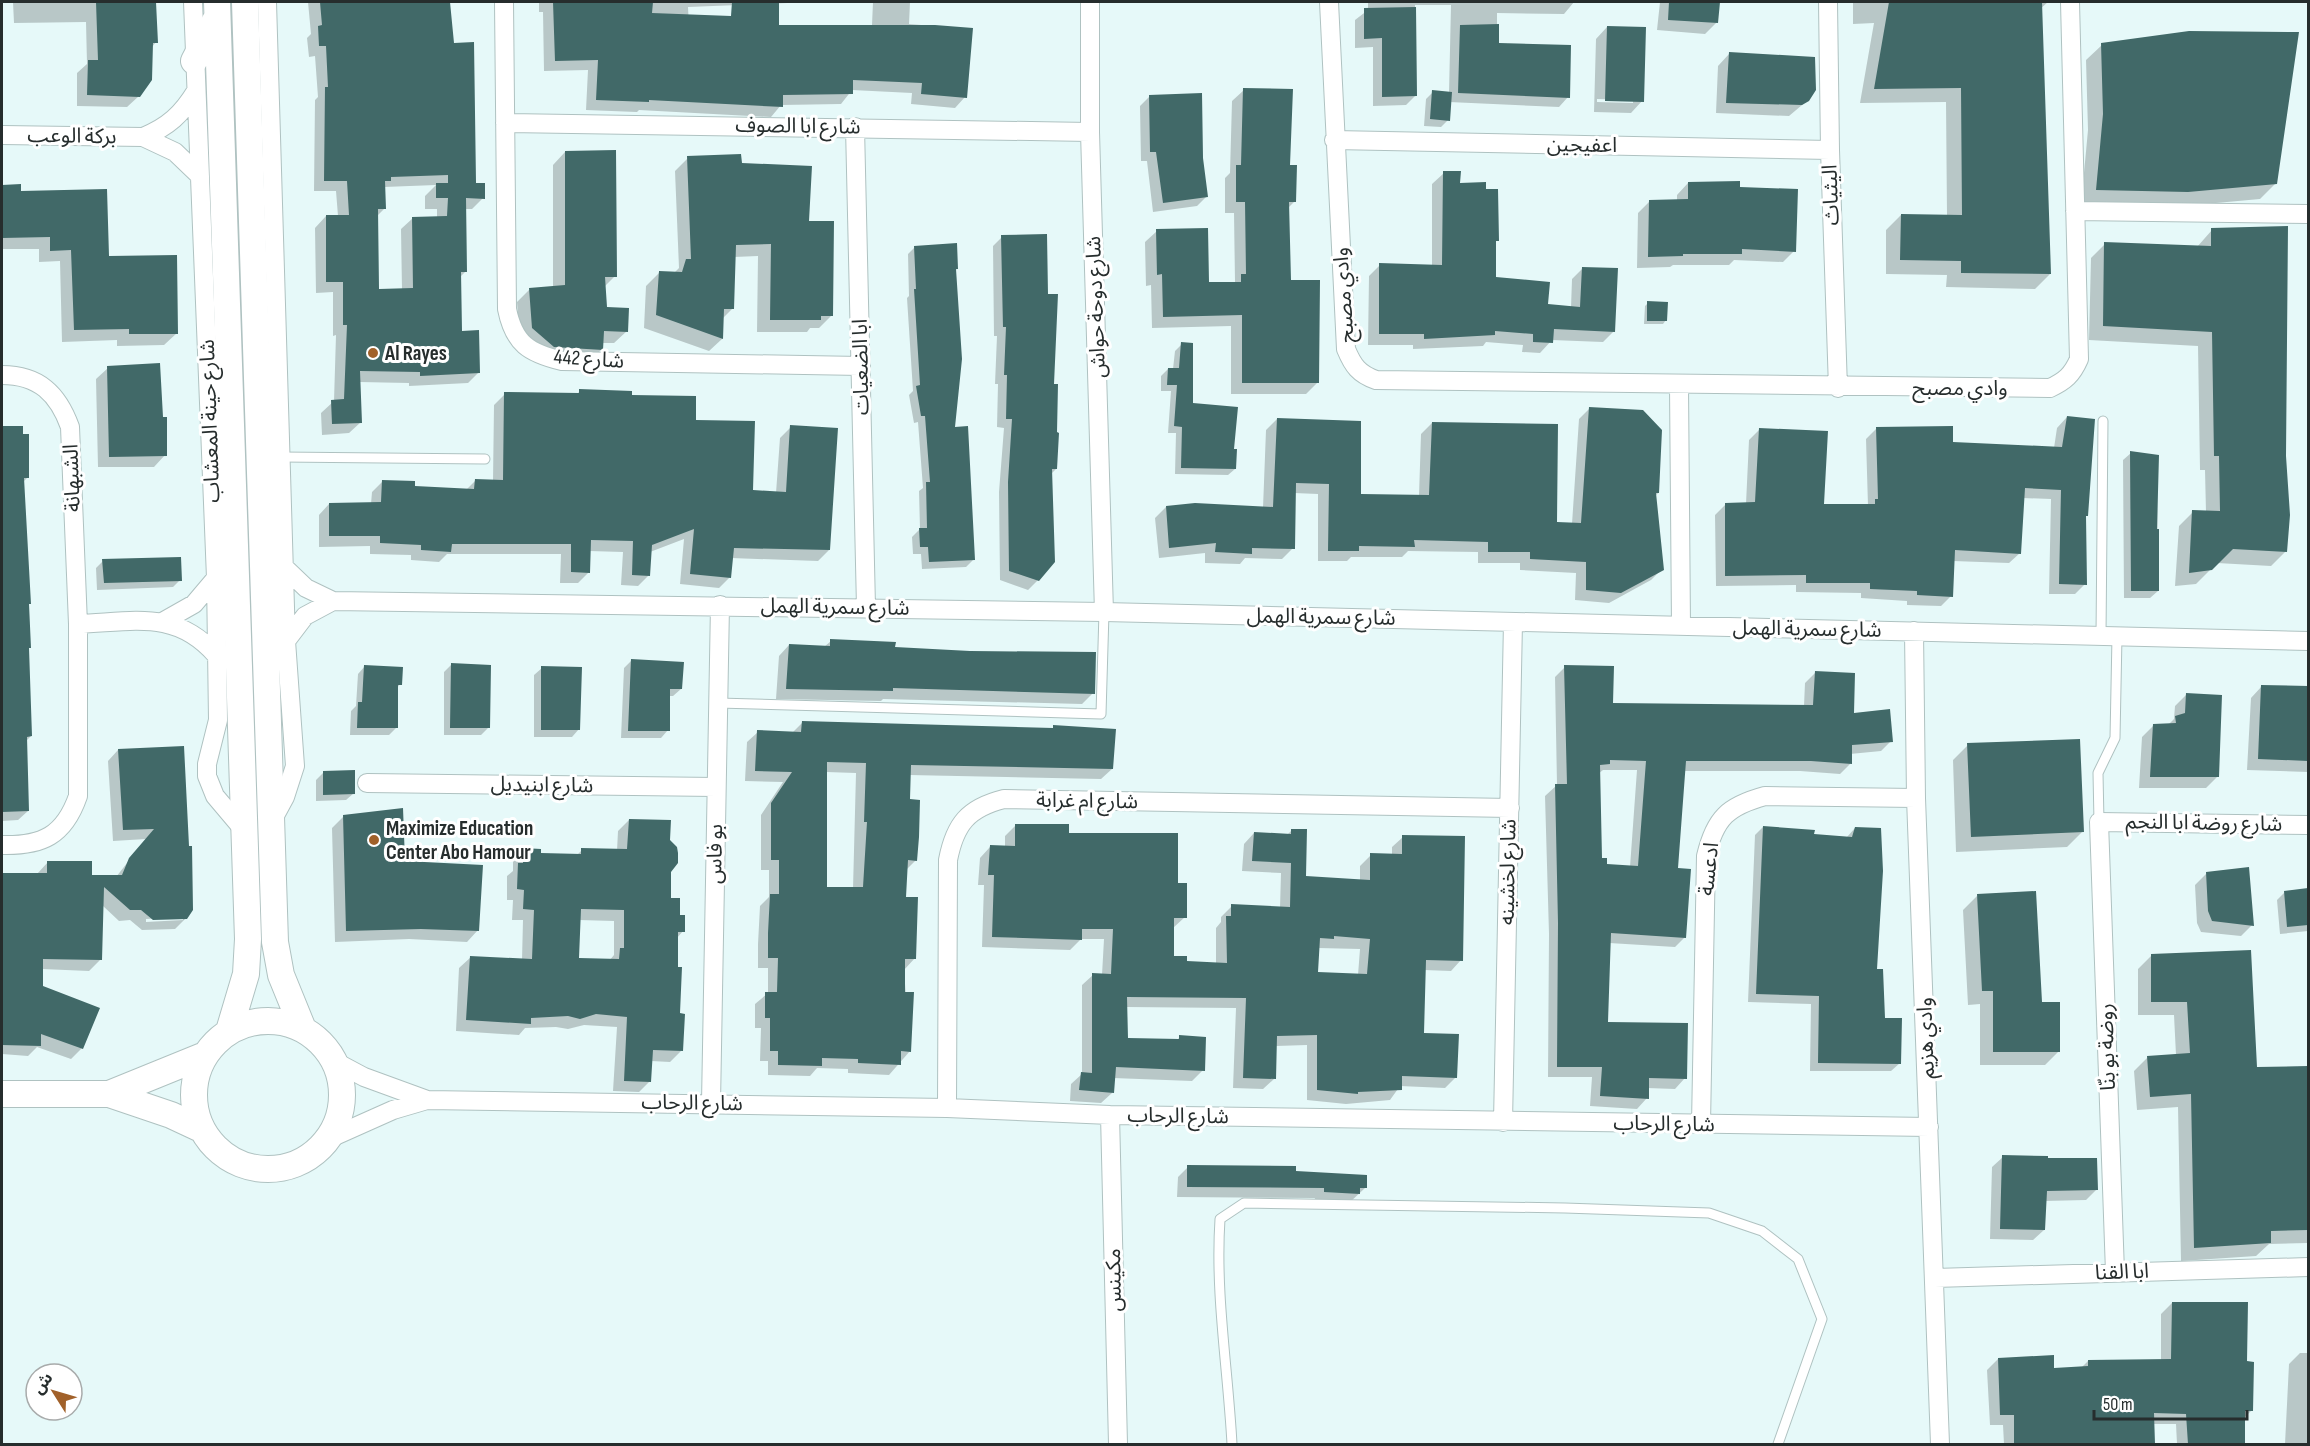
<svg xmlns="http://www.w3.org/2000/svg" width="2310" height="1446" font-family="'Sofia Sans Condensed','Noto Sans Arabic',sans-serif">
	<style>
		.shadow { fill: #0003; fill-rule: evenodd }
		.building { fill: #416968; fill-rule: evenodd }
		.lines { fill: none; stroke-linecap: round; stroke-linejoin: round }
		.lane-casing { stroke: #afc2c1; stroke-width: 11 }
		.street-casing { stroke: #afc2c1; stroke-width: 20 }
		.secondary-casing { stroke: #afc2c1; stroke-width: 28 }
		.lane { stroke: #fff; stroke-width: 9 }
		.street { stroke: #fff; stroke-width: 18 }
		.secondary { stroke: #fff; stroke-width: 26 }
		.poi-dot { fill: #a1612a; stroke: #fff; stroke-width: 2 }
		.labels { text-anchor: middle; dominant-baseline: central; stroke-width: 6; stroke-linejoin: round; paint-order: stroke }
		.street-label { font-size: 21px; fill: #262d2d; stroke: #fff }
		.poi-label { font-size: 21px; font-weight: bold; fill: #262d2d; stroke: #fff; text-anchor: start }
	</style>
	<rect width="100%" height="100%" fill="#e6f9f9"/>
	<path class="shadow" d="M13,2H155L156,42L152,47L139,96L127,107L77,106V73L87,64L86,22L14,23Z
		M308,2H449L452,45L475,185L483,198L472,209H465L466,271L460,277L461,332L479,372L468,383L409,386V383L359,382L361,422L349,433L322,435L321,413L334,401L336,335L333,336V292L316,293L315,228L326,216H338L336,191H314L315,100L318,97L315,56L309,57L307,38L311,34ZM436,185L425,196V209H437V218H413L401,229L402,290H377L376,217L385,208L384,187Z
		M539,2H813L688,7L689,27L872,25L873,2H910L909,24L971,29L965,97L955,108L911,104L912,93L852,90L841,104L781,105L771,117L639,110L637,112L586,110L588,70L544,71L543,12H539Z
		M1368,2H1574L1564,14L1497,13V45L1568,97L1559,107L1449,102L1448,120L1441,127L1424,126L1426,99L1433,92L1449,93L1451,5H1415L1416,95L1406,105L1373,106V47L1355,48V20L1368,10Z
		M1660,2H1718L1717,22L1705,34L1657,30Z
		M1853,2H2048L2040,9L2050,274L2035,289L1946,287L1947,275L1886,274V230L1901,215L1947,216L1946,102L1860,103L1874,23L1853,24Z
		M1607,27L1642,101L1631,113L1594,112L1596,39ZM1597,99L1633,100V103L1597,102Z
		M2102,45L2276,183L2260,199L2172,207L2081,205L2088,130L2086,60Z
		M1729,54L1808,100L1789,116L1716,113L1718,66Z
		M1244,90L1289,166L1295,201L1287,209L1289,281L1318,382L1306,394H1231V326L1152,328L1151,285L1146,286L1145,242L1157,231L1208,284L1235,282L1234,213H1225V178L1230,173L1232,101Z
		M1150,96L1202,159L1207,196L1197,206L1153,212L1147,161H1141L1140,106Z
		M565,152L615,276L604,287L606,309L627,331L614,343H602L601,350L589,362L520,341L517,302L529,290L553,288V165Z
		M688,158L740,164L808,223L831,316L819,328H810L807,332H757L758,256L734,257L733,308L722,319V339L709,351L644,328L646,286L659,273H674L679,268L675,171Z
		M1444,173L1459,184L1497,240L1495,243L1494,279L1546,305L1571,308L1572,279L1583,268L1614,331L1603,342L1552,340L1540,353L1522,352L1523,345L1486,342L1483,346L1413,349V345H1368L1369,276L1380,265L1432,267V184Z
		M1688,183L1738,189L1794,251L1783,262L1734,260L1729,265H1673L1670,267L1637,268L1638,213L1649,202L1677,201V195Z
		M2,186H20V193L107,258L177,333L164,345L117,346V340L62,342L60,261L39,262V249H2Z
		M2286,228V551L2271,566L2217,563L2196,584L2175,586L2179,526L2193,512H2206L2205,470H2200L2198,346L2089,340L2091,258L2105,244L2197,247L2212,230Z
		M1002,237L1047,296L1056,469L1051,474L1038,580L1028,590L1000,580L999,492L1004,428L997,427L998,384H995L997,336H994L993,246Z
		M915,247L957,269L954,271L953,429L973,560L966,567L922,569L921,554H913L912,537L920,529L919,491L923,488L918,422L914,423L909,395L913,391L907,298L909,296L908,254Z
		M1648,303L1666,320L1663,324H1644L1645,306Z
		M1182,344L1192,404L1233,451L1235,469L1228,475L1175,474L1176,433H1168L1171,391H1161V376L1168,369H1173L1175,351Z
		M108,368L165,455L154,467H98L96,379Z
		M580,391L631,397L694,422L751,492L776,493L780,438L791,427L829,550L818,561L731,558L730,577L719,588L680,584L684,539L650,552L649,575L638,586L621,585L623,552L589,551V572L578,583H560L561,554H447L439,562L411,560V555L370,554V546L319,547V515L329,504H371L372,492L383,481L413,488L466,490L475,481H493L494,405L505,394L576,395Z
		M1590,408L1658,493L1655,496L1662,569L1651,580L1609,603L1575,600L1576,573L1520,570V563H1478V552L1408,551L1402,557H1351L1347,561H1318V494L1294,493L1293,548L1282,559L1245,558L1240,564L1205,563V553L1159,558L1155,518L1166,507L1263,508L1266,430L1277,419L1359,496H1419L1421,434L1432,423L1556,523L1572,524L1579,419Z
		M2067,417L2087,515L2084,518L2085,584L2075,594H2049L2051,499L2023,498L2020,553L2009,563L1953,561L1951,596L1941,606L1907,605V601L1861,598V593L1796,592V585L1716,586L1715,515L1726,504H1746L1749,440L1759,430L1823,505L1868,506L1866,439L1876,429L1952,443L2054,448L2057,428Z
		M2,427H21L28,477L22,483L31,736L26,741L28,811L18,820L2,821Z
		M2131,453L2157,456L2158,591L2150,598H2124L2123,460Z
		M103,561L180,580L173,587L97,590L96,568Z
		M831,641L894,648L1093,693L1082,704L883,699L881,701L776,699L779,656L789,645L824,647Z
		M631,661L681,689L673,696H668V730L661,738H621L624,668Z
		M451,665L488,728L481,735H444V672Z
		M365,666L400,684L397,688L396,728L389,735H350L351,711L356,706L358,674Z
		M1565,667L1611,704L1804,706L1805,683L1815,673L1852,714L1891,741L1881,751L1850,754V764L1840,774L1800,771H1683L1676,869L1685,937L1675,947L1609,943L1606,1024L1685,1078L1675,1089L1647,1088V1098L1637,1109L1590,1106L1592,1077H1548L1549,934L1545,796L1557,785L1555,677ZM1603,770H1637L1630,867L1606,865L1600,859L1598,774Z
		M542,668L579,729L572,737H534V675Z
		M2262,686L2308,688V772L2247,770L2251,698Z
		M2186,695L2217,777L2206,788H2139L2142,737L2153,726L2168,725L2174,719L2175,706Z
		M802,723L1051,730L1054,727L1112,769L1101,779L909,775V801L916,860L906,870L905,899L915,958L904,970L910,1051L889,1075L848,1073V1069L817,1068L810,1076L768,1075V1061H760L761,1028H755V1004L768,993V968H758V944L760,906L769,897V870H761V815L783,782L745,781L747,742L758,732L792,733ZM826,772L856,773L853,889L825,888Z
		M1968,745L2082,832L2067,847L1956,852L1953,760Z
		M183,747L186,918L175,929L142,930L130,920L119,921L102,905L100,960L89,971L42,969L41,987L82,1048L71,1059L37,1047L28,1056L2,1054V875L37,874L48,862L90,877H116L146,839L113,841L108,761L118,750ZM183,917V920L146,922V919Z
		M323,773L354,793L346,800L316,801V780Z
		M344,816L404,863L478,930L467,942L409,939L335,942L332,828Z
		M629,820L670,872L669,900L683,931L677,938L681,1051L670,1062L651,1061L650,1081L639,1092L613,1091L617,1027L584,1025L568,1029L556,1027L525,1028L519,1035L456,1031L459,968L471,957L522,960L523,920H512L513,900H507V876L513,871V861L524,850L539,855L576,856L582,850L617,851L618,831ZM579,920L614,921V955L609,961L577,960Z
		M1016,825L1068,834L1176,884L1185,917L1173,928L1172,957L1185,963L1216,964V928L1221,922V917L1232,906L1280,908L1281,873L1242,871L1244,844L1254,833L1287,835L1292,830L1305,878L1360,881V866L1371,855L1392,856V847L1403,837L1461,960L1451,971L1424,970L1423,1035L1456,1077L1445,1088L1400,1086L1390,1100L1346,1104L1307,1100V1045L1276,1046L1274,1079L1263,1089L1233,1088L1236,1008L1126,1007V1039L1176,1041L1180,1037L1203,1070L1192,1081L1113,1078L1112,1093L1101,1103L1070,1101L1071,1084L1082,1074V985L1093,975H1102L1104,939H1081L1070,950L982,947L984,885H978L980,858L990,847L1005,848V836ZM1318,948L1360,949L1358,975L1316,974Z
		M1763,827L1813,835L1847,837L1855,828L1884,1020L1900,1063L1891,1071H1810L1811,1004L1748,1002L1755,835Z
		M2206,874L2252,925L2241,936L2201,932L2197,923L2195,885Z
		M2308,890V931L2280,934L2277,900L2285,892Z
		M1977,896L2059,1051L2045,1065H1980V1004L1968,1005L1963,910Z
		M2152,955L2255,1068L2308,1067V1243L2269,1244L2256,1256L2181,1261L2178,1107L2137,1110L2134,1071L2148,1057L2176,1055L2174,1015H2138V969Z
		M2003,1157L2097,1189L2086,1200L2045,1201L2044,1230L2033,1240L1990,1239L1992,1167Z
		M1188,1167L1294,1172L1365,1188L1348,1204L1314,1202L1315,1198L1177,1197L1178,1177Z
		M2172,1303L2245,1363L2252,1410L2244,1418V1444H2177L2176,1424H2153V1444H2004L2003,1425H1990L1987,1370L1998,1359L2053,1369L2081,1368L2088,1361H2161V1314Z
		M2300,1353H2308V1444H2285L2289,1364Z"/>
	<path class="building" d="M96,2H156L158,43H153L152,80L140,97L87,95L88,60H98Z
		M320,2H450L454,43L474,42L476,183H485V199L466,198L467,272H461L462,331L479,330L480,373L420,376V372L360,371L362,423L332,424L331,400L344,399L347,325H343V282H326V215H349L347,181H324L325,87H328L326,46H319L318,26L322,25ZM448,175V183H436V198H448L447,216L412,217L413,288L379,289L378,209H386L385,181H391V177Z
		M553,2H653L652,13L731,16L732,2H779V25H935L973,28L967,98L921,94L922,83L853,80V94L783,95V107L649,100V102L596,100L598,60L555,61Z
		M1669,2H1720L1718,23L1668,20Z
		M1889,2H2042L2051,274L1961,273V261L1900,260L1901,214L1962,215L1961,88L1874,89Z
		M1416,7L1417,96L1382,97V38L1364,39V8Z
		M1499,24V43L1571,45L1570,98L1458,93L1460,25Z
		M1607,26L1646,27L1644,102L1605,101Z
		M2189,31L2299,32L2277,184L2188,192L2096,190L2103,114L2101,43Z
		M1729,52L1815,57L1816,90L1809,101L1802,105L1726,103Z
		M1243,88L1293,89L1290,165H1297L1296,202H1289L1291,280H1320L1319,383H1242V315L1163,317L1162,274L1157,275L1156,229L1208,228L1209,282H1241V274H1246L1245,202H1236V165H1241Z
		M1432,90L1452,92L1450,121L1430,119Z
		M1202,93L1203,158L1208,197L1163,203L1156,152H1150L1149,95Z
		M616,150L617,277H605L607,307L629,308L628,332L604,331L603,350L554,347L532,328L529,288L565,285V151Z
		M741,154L742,163L812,166L809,221H834L833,316H821V320H770L771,244L736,245L734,309H724L723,339L656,315L659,271L682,272L686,259H691L687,156Z
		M1443,171H1461L1460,183L1486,182V189H1498L1499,241H1496V277L1550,282L1548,304L1580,307L1582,267L1618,268L1615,332L1554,329L1553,343L1533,342V334L1495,331V335L1424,339V334H1379V263L1442,265Z
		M1740,181V187L1798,189L1796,252L1742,249V254H1683V256L1648,257L1649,200L1688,199V182Z
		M21,184V191L107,189L109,256L177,255L178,334H129V329L74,330L71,250L50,251V237L2,238V185Z
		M2288,226L2286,456L2290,515L2287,552L2233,549L2212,570L2189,573L2192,510L2220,511L2219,456H2214L2212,332L2103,326L2104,242L2211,246V228Z
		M1047,234L1048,294H1058L1054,384H1058L1057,432L1059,433L1057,469H1052L1055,562L1039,581L1009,571L1008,482L1012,419H1006L1007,375H1004L1006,327H1003L1001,235Z
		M957,243L958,269H956L962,359L955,427L968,426L975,560L929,562L928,547H920L919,528H927L926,482H930L925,416H921L916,386L920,385L914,289H916L914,246Z
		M1647,301L1668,302L1667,321H1647Z
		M1181,342L1193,343V403L1238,407L1234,449H1237L1236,469L1181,468L1182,427L1174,426L1177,385H1167L1168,368H1179Z
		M160,363L163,417H167V456L109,457L107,366Z
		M579,389L632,391V395L696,396V420L755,421L753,490L786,492L790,425L838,428L830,550L734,548L731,578L690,574L694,529L652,545L650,576L632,575L633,541L591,540L590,573L571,572V544H452L451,552L421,550V545L380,543V536H329V503L381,502L382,480L415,481V486L474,489L475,479L503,480L504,392L579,393Z
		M1589,407L1643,410L1662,430L1659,493H1656L1664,570L1621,593L1586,590V562L1530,559V552H1488V542L1414,540L1415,547L1359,546V551H1328L1329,484L1296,483L1295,549L1252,548V554L1215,552L1216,543L1169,548L1166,506L1195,503L1273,507L1277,418L1361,421V494L1429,495L1432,422L1558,424L1557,522L1581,523Z
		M2067,416L2095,419L2088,516H2086L2087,585L2059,584L2061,490L2025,488L2021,554L1955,550L1953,597L1917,595V591L1870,589V583H1806V575L1725,576V503L1755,502L1759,428L1828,431L1824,504H1875V499H1878L1876,427L1953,426V442L2062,447Z
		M2,426H23V434H29V478H24L31,604H29L31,648H29L32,736L27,737L29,811L2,812Z
		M2130,451L2159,455L2157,529H2159V591H2131Z
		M181,557L182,581L104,583L102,559Z
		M830,639L896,642L895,647L970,651L1096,652L1095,694L893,688V691L786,689L789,644L830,646Z
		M631,659L684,662L682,689H670V731H628Z
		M451,663L491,665L490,728H450Z
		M364,665L403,667L402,685H398V728H357L358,702H362Z
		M1564,665L1614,666L1613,703L1813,705L1815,671L1855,673L1854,713L1890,709L1893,742L1852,745V764L1811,761H1686L1678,868L1691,869L1686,938L1611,933L1608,1022L1688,1023L1687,1079L1649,1078V1099L1600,1096L1602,1067H1557L1558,923L1555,784H1567ZM1610,760L1646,761L1638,866L1607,864V858H1602L1600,765L1610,764Z
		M541,666L582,667L580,730H541Z
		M2261,685L2308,686V761L2258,759Z
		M2186,693L2222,695L2219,777H2150L2153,724L2176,723L2175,716L2185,713Z
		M802,721L1053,728V725L1116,729L1113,769L911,765L910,799L920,800L919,837L917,861L908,860L906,897H918L916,959H905V992H914L911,1052L901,1051V1065L858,1063V1059L822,1058V1066L778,1065V1051H770V1018H765V992H777L778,958H768V933L770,894H779V860H771V803L792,772L755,771L757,730L801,732ZM827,762L866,763L864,822H867L863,887H827Z
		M2080,739L2084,832L1971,837L1967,743Z
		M184,746L189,846H192L193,910L187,919L153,920L141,910H130L104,887L102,960L43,959V986L100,1008L83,1049L41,1034V1046L2,1045V873H47V861H92V875H122L129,858L154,829L123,830L118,749Z
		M355,770V794L323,795V771Z
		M403,808L405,861L483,865L479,931L421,929L346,931L343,815Z
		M629,819L671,820L670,840L677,847L678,853V863L671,872V898H680V915H685V932H678V967H682L680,1013L685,1014L683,1051L653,1050L651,1082L624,1081L627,1017L596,1014L580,1019L568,1016L531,1018V1024L466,1020L470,956L532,959L534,910L523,909L524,890L517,889L518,863H523V848L541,849V853L581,854V848L627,849ZM581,909L624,910V948H620L619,959L579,958Z
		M1015,824H1069V833H1178V883H1187V918H1174V956H1187V961L1227,963L1226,916H1231V904L1290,907L1291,863L1252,861L1254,832L1291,834V829H1307L1306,876L1370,880V853L1402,854V835L1465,836L1463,961L1426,960L1424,1033L1459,1034L1457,1078L1402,1076V1090L1358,1092V1094L1317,1090V1035L1277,1036L1276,1079L1243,1078L1246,998L1127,997L1128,1038L1179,1039V1035L1206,1037L1205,1071L1116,1067L1114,1093L1079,1090L1081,1072L1092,1073V973L1111,974L1113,929H1082V940L992,937L994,875H988L990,845L1015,846ZM1334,936L1370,939L1367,974L1318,972L1320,938L1334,939Z
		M1763,826L1815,830L1814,834L1852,837L1855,827L1881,828L1883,871L1877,969H1883L1885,1018H1902L1901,1064L1818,1063L1819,996L1756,994Z
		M2249,867L2254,926L2212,921L2208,911L2206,872Z
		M2308,888V925L2287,927L2284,891Z
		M2036,891L2042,1002H2060V1052H1993V991H1982L1977,894Z
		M2251,950L2257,1067L2308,1066V1230L2271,1231V1243L2194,1248L2191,1094L2150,1097L2147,1056L2190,1053L2187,1002H2151V954Z
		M2002,1155L2048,1156V1158H2097L2098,1190L2047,1191L2045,1230L2000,1229Z
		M1187,1165L1296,1166V1171L1367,1175V1188H1360V1194L1324,1192V1188L1187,1187Z
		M2172,1302H2248L2247,1361L2254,1362L2253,1411H2245V1444H2188L2186,1414L2154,1413L2155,1444H2014V1415H2000L1998,1358L2054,1355V1368L2088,1366V1360L2171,1359Z"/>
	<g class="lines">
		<g class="lane-casing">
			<path id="lane" d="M281,457L485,459
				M2101,635L2103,421
				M718,703L1101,714L1104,612
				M2099,822L2098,773L2115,738L2117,636
				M1232,1444C1228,1369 1215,1294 1220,1219L1244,1203L1565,1208L1709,1213L1762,1231L1798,1259L1822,1319L1778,1444"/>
		</g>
		<g class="street-casing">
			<path id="street" d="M193,2L216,578L218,720L207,764V776L215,796L242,828
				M267,2L286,641L295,766L285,797L272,821
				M504,2L507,309C514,344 529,353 562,361L861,366
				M1090,2V132L1104,612
				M1329,2L1346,349C1353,366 1359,374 1376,380L2050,388C2065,381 2072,375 2079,359L2070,2
				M1828,2L1830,150L1838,388
				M505,123L1090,132
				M855,127L866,607
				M2,135L143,137L175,152L200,176
				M143,137C168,127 182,114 196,91
				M1334,140L1830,150
				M2075,211L2308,214
				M2,375C39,375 58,394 70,427L78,624V796C64,836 42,846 2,845
				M1679,386L1681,626
				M284,567L306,588L333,601L1104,612L2308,641
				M164,621L194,604L216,578
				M78,624C133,622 176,609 216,655
				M1914,631L1916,798L1940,1444
				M286,641L305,616L333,601
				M367,783L716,787
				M334,1061L364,1077L427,1100L947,1108L1110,1115L1929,1127
				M711,1103L720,605
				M947,1108L948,860C955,824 968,808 1004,799L1510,808
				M1110,1115L1118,1444
				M1503,1122L1513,622
				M1701,1124L1706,856C1715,818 1728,806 1765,796L1916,798
				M328,1139L393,1110L427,1100
				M2115,1272L2099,822L2308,825
				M1935,1278L2308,1267"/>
		</g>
		<g class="secondary-casing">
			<path id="secondary" d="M217,2L248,939L246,974L229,1031
				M245,2L275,942L281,975L303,1029
				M194,61L216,19
				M194 1095a74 74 0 1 1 148 0a74 74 0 1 1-148 0Z
				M2,1094H109L171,1115L201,1129
				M109,1094L205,1055"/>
		</g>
		<use href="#lane" class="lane"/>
		<use href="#street" class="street"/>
		<use href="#secondary" class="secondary"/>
	</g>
	<g class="poi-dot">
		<circle cx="373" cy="353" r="6"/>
		<circle cx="374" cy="840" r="6"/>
	</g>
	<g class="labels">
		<g class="street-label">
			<text transform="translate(798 126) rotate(1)">شارع ابا الصوف</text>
			<text transform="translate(72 136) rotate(1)">بركة الوعب</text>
			<text transform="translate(1582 145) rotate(1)">اعفيجين</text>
			<text transform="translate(1831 195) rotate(-92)">اليثياث</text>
			<text transform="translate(1344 295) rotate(-94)">وادي مصبح</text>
			<text transform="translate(1096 307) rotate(-92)">شارع دوحة حواش</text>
			<text transform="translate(589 359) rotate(4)">شارع 442</text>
			<text transform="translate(861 367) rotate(-91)">ابا الضعيات</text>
			<text x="1960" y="388">وادي مصبح</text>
			<text transform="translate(210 421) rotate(-92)">شارع حينة المعشاب</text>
			<text transform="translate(72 478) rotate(-92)">الشبهانة</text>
			<text transform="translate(835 607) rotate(1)">شارع سمرية الهمل</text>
			<text transform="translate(1321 617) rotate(1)">شارع سمرية الهمل</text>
			<text transform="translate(1807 629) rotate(1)">شارع سمرية الهمل</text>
			<text transform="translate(542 785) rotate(1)">شارع ابنيديل</text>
			<text transform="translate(1087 801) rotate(1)">شارع ام غرابة</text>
			<text transform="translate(2204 823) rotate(1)">شارع روضة ابا النجم</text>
			<text transform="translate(715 854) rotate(-89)">بو فاس</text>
			<text transform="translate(1709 869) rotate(-84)">ادعسة</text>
			<text transform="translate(1508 872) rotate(-89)">شارع لخشينه</text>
			<text transform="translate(1926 1038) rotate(-92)">وادي هزيم</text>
			<text transform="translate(2107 1047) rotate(-92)">روضة بو بنّا</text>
			<text transform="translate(692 1103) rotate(1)">شارع الرحاب</text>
			<text transform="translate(1178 1116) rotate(1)">شارع الرحاب</text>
			<text transform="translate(1664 1124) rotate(1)">شارع الرحاب</text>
			<text transform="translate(2122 1272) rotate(-2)">ابا القنا</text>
			<text transform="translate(1114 1280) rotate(-91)">مكينس</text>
		</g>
		<g class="poi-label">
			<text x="385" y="353">Al Rayes</text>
			<text x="386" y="828">Maximize Education<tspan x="386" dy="24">Center Abo Hamour</tspan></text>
		</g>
	</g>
	<rect width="2310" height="1446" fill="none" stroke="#262d2d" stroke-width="6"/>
	<g transform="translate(54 1392) rotate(307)"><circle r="28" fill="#ffffff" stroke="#a8abab" stroke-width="1.5"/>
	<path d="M0-4.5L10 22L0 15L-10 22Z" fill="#a1612a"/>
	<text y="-9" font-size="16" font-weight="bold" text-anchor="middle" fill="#262d2d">ش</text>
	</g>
	<path d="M2094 1410v9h153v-9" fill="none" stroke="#262d2d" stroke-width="3"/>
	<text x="2103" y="1410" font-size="18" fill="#262d2d" stroke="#ffffff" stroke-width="4.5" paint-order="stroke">50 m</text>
</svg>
